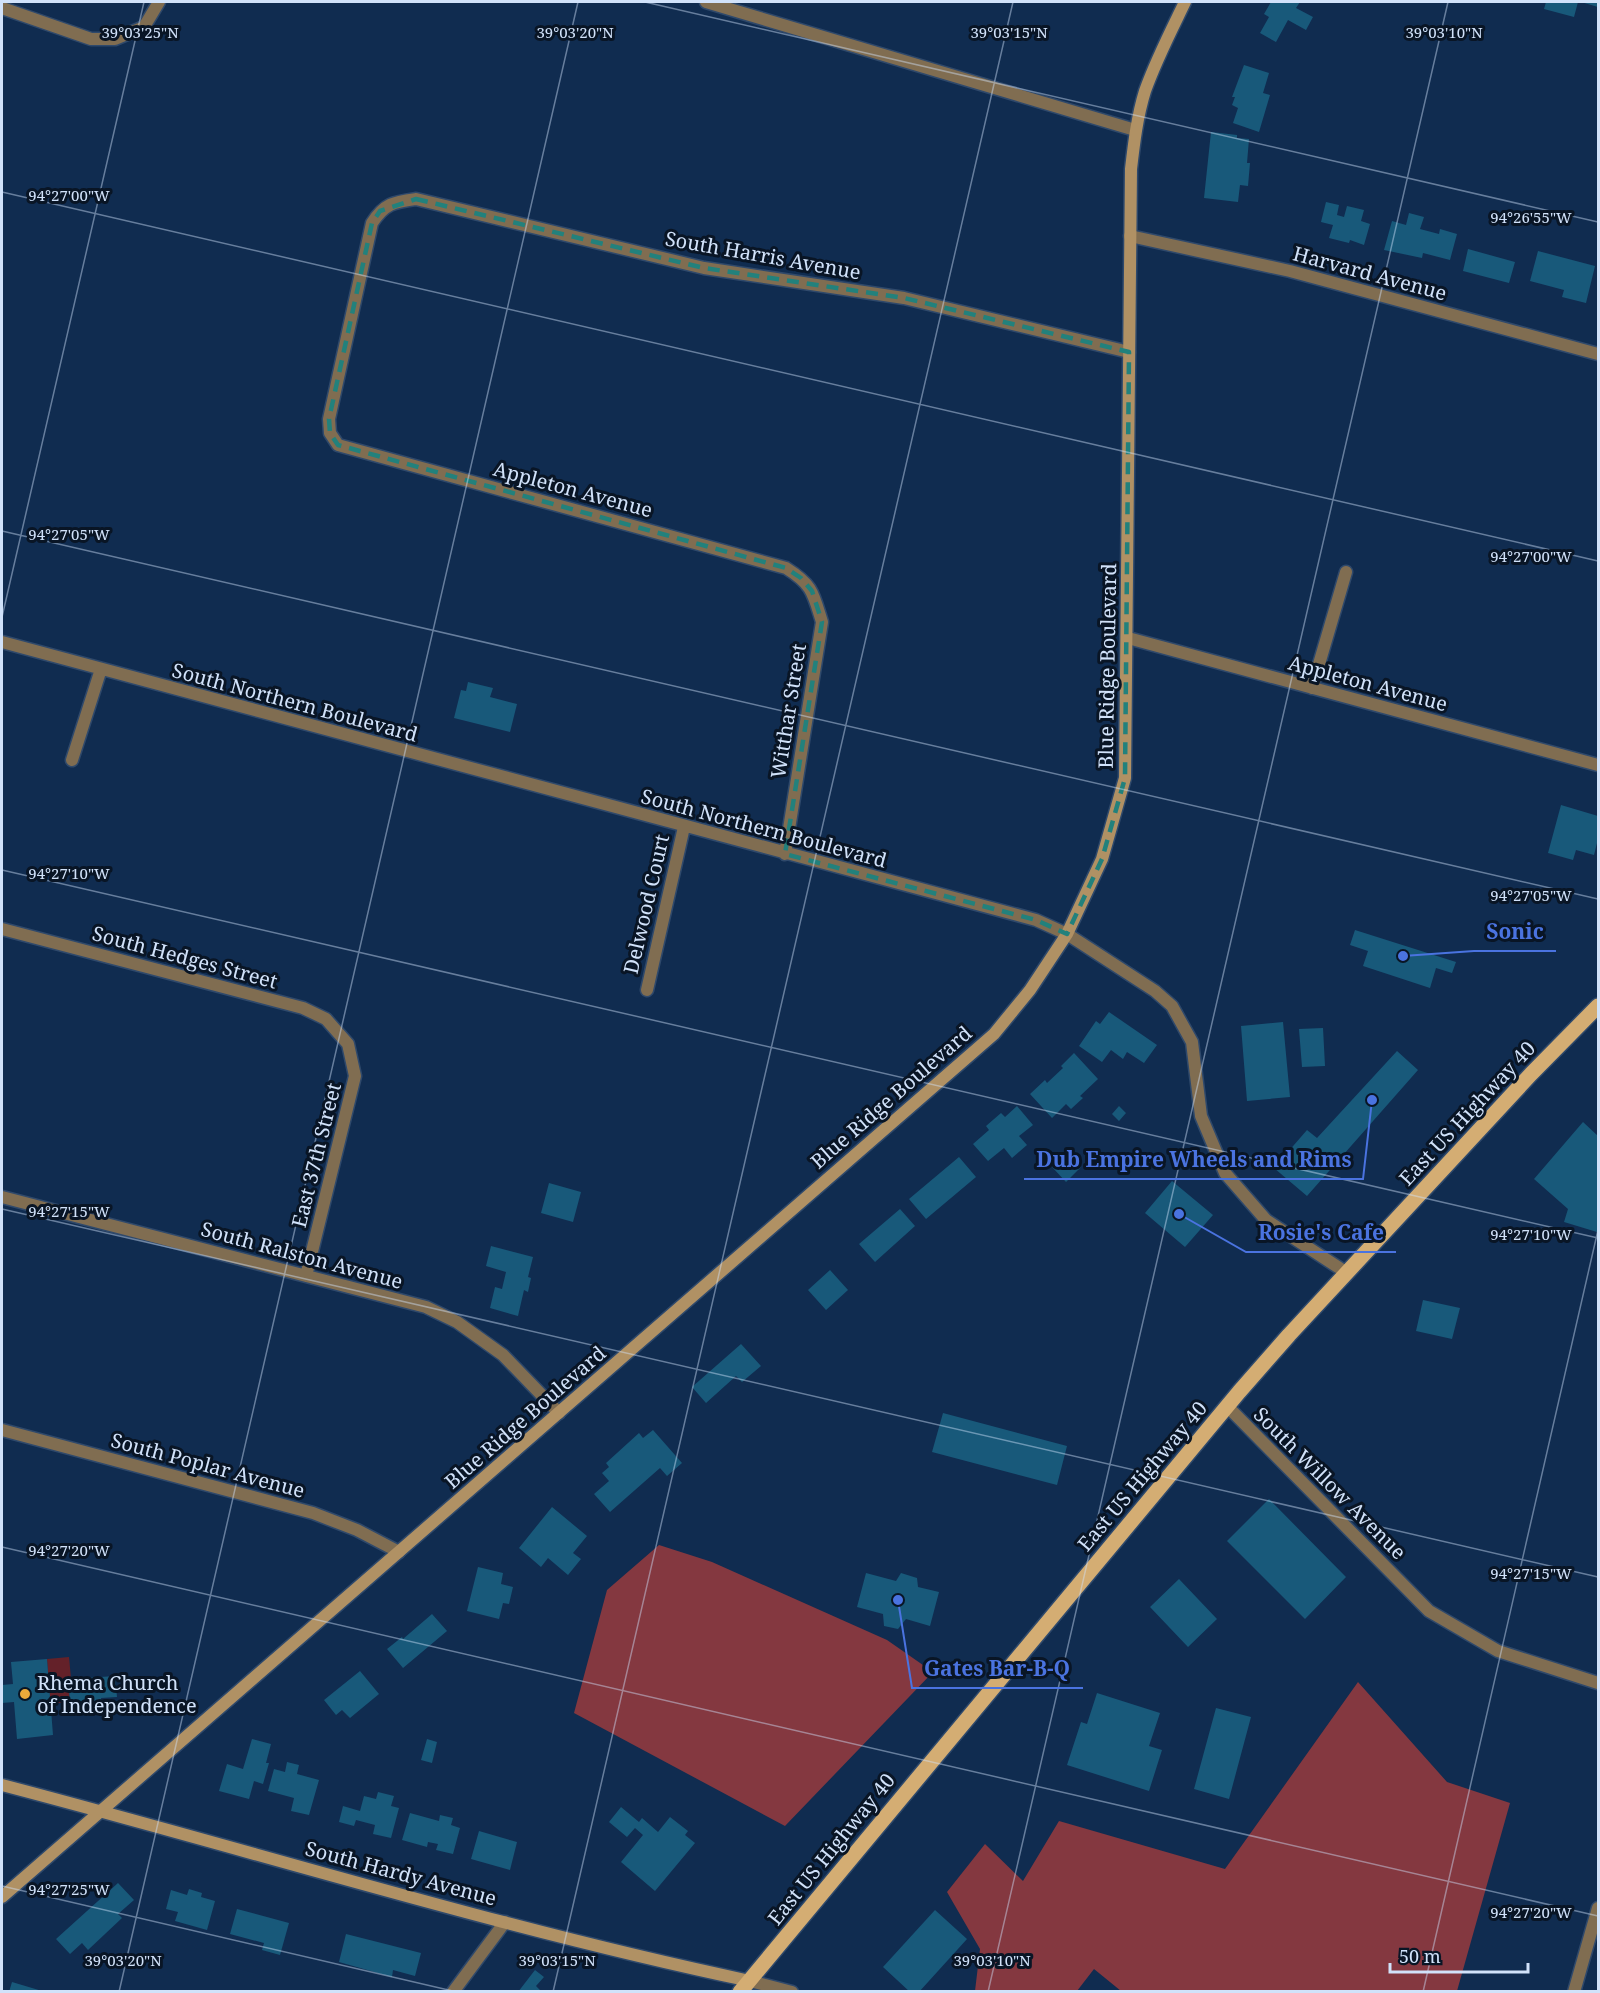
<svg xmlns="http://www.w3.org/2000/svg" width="1600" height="1993" font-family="'Noto Serif',serif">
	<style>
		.green { fill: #642129 }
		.forest { fill: #843840 }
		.building { fill: #18597a }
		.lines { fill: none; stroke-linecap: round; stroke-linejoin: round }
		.street-casing { stroke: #2f496b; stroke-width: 15 }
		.secondary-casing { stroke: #2f496b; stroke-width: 15 }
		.primary-casing { stroke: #2f496b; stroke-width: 18 }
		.street { stroke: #806d51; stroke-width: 12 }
		.secondary { stroke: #b09164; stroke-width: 12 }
		.primary { stroke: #d4ad73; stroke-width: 15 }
		.marked { fill: none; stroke: #22817c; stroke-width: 4.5; stroke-dasharray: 12 8; stroke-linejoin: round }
		.ticks { fill: none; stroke: #d1e2fa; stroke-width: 1.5; stroke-opacity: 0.45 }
		.poi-dot { fill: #eba93a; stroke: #091525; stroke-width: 2 }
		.labels { text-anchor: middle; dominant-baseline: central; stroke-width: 6; stroke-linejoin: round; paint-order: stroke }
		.street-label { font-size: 20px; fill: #d1e2fa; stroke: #091525 }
		.poi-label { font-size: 20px; fill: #d1e2fa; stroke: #091525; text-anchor: start }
		.ticks-label { font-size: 15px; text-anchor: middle; fill: #d1e2fa; stroke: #091525; stroke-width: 6; stroke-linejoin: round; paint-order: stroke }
		.leader { fill: none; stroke: #4a73e0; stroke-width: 2 }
		.callout-dot { fill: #4a73e0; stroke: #091525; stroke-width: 2 }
		.callout-label { font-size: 21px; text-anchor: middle; font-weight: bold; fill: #4a73e0; stroke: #091525; stroke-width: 6; stroke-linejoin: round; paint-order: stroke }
	</style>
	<rect width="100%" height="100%" fill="#102c50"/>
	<path class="green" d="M69,1657L72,1689H69L70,1702L50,1704L47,1659Z"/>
	<path class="forest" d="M659,1545L712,1562L887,1640L933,1672L785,1826L574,1713L607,1590Z
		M1358,1682L1447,1782L1510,1803L1457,1991H1121L1094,1969L1077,1991H975L980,1949L947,1892L985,1844L1023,1881L1059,1821L1225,1869Z"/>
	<path class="building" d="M1271,2H1300L1296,8L1313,17L1306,30L1288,20L1276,42L1260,33L1269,17L1264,14Z
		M1546,2H1578L1574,17L1544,9Z
		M1581,2H1598V7Z
		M1244,65L1269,73L1263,93L1270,95L1259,132L1233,123L1238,108L1232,105L1235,97H1232Z
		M1211,132L1237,135V138L1249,139L1247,163H1250L1248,186L1240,185L1238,202L1204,198Z
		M1326,202L1339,205L1337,215L1344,217L1347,206L1364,210L1361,221L1370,224L1364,245L1350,240L1349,243L1329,238L1333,225L1321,222Z
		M1409,213L1424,217L1420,229L1439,234L1440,229L1457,234L1450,260L1423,253L1422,258L1384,250L1392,221L1406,225Z
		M1468,249L1515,262L1509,283L1463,271Z
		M1538,251L1595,266L1586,303L1562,297L1564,290L1530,281Z
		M468,682L493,688L490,697L517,704L510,732L454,718L461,690L466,691Z
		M1561,805L1598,816V839L1594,855L1576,850L1573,860L1548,853Z
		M1355,930L1456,962L1452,973L1436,968L1430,988L1363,966L1368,951L1350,945Z
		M1109,1012L1157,1045L1144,1063L1127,1052L1123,1059L1111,1050L1102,1062L1079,1046L1096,1021L1100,1024Z
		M1283,1022L1290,1097L1247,1101L1241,1026Z
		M1323,1028L1325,1066L1302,1067L1299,1029Z
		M1397,1051L1418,1070L1307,1196L1274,1168L1307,1130L1317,1138Z
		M1074,1053L1098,1079L1080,1096L1083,1098L1071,1109L1066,1104L1052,1118L1030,1094L1045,1080L1047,1083L1063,1068L1061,1066Z
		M1017,1106L1033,1125L1019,1136L1027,1145L1012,1158L1004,1148L988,1161L973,1144L989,1130L986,1126L1001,1113L1005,1117Z
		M1119,1106L1126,1113L1119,1121L1112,1114Z
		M1583,1122L1598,1136V1227L1597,1232L1564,1222L1568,1209L1534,1179Z
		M1067,1153L1081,1167L1066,1182L1052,1167Z
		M959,1157L976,1177L926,1219L909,1199Z
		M1172,1181L1213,1215L1185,1247L1145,1213Z
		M549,1183L581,1192L573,1222L541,1213Z
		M900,1209L915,1226L875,1262L859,1244Z
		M491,1246L533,1257L528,1277L531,1278L528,1292L524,1290L518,1316L490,1308L495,1287L502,1289L506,1272L486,1266Z
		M830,1270L848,1290L826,1310L808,1290Z
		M1423,1300L1460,1308L1452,1339L1416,1331Z
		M741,1344L761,1366L742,1382L736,1376L706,1403L692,1387Z
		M943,1413L1067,1446L1057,1485L932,1452Z
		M653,1430L682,1463L667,1476L660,1468L610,1512L594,1494L609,1481L602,1473L609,1467L606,1463L639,1433L643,1438Z
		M1269,1499L1346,1577L1305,1619L1227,1541Z
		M552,1507L587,1536L573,1553L581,1559L568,1575L548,1558L541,1567L519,1548Z
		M478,1567L503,1573L501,1584L513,1587L509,1604L503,1603L499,1619L467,1611Z
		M866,1573L896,1581L901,1573L917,1578L918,1587L939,1592L930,1626L906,1619L898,1629L884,1626L883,1614L857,1607Z
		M1179,1579L1217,1619L1188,1647L1150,1607Z
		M432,1614L447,1631L403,1668L387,1649L402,1637L403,1639Z
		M47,1659L53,1735L17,1739L14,1702L2,1703V1685L13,1684L11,1662Z
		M360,1671L379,1694L350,1718L342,1710L336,1715L324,1700Z
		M115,1676L117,1697L101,1698L102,1704L70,1706L69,1689H72L71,1679Z
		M1097,1693L1160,1713L1149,1746L1162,1750L1149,1791L1067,1765L1081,1722L1087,1724Z
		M1216,1708L1251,1717L1229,1799L1194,1789Z
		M252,1739L271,1744L266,1763H269L263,1784L254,1781L249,1799L219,1791L227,1764L243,1769Z
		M427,1739L437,1742L432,1763L421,1760Z
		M287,1762L299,1765L297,1774L319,1780L309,1815L291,1811L294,1798L268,1791L274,1769L285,1772Z
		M378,1792L394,1796L391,1806L399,1808L391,1838L373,1834L375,1825L356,1820L354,1826L339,1822L343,1806L360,1811L364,1796L376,1799Z
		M621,1807L639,1822L642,1818L658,1832L670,1817L688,1831L685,1835L695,1843L655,1891L621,1862L643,1835L635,1828L627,1837L609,1822Z
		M410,1813L439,1821L440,1815L453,1818L451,1825L460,1828L453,1854L436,1850L438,1844L428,1842L427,1847L402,1840Z
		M479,1831L517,1842L510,1870L471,1859Z
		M118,1883L134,1900L118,1914L122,1918L88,1950L82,1943L70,1954L56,1939Z
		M189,1889L202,1893L201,1897L215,1901L207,1930L175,1921L178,1912L166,1909L171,1890L187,1895Z
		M237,1909L289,1923L280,1955L262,1950L264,1943L230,1934Z
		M935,1910L967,1939L919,1992H910L883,1967Z
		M346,1934L421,1953L415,1976L393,1970L392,1977L339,1962Z
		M535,1970L544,1977L536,1986L542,1992H518Z
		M12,1982L42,1991V1992H9Z"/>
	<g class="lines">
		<g class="street-casing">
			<path id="street" d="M706,2L1135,130
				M2,8L91,39H115L144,27L159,2
				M1130,236L1290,271L1598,354
				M1128,638L1598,765
				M2,642L1036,920L1067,934L1155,991L1172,1006L1192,1042L1201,1116L1225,1173L1266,1220L1347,1273
				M1312,688L1346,572
				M72,760L101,669
				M785,854L822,622C813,593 813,585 786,568L338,445L330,433L329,419L372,223C385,203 394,202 416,199L704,268L904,298L1129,352
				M2,929L303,1008L326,1019L348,1044L355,1076L306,1276
				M647,990L684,827
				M2,1197L426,1307L457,1322L503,1355L559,1413
				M1228,1407L1429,1611L1498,1651L1598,1683
				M2,1430L313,1513L357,1530L399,1552
				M750,1981L792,1992
				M453,1992L505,1922
				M1574,1992L1598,1908"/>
		</g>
		<g class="secondary-casing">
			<path id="secondary" d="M2,1785C251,1850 498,1928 750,1981
				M2,1897L994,1034L1030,990L1067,934L1102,859L1125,778L1131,169C1134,143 1137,117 1145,91C1156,60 1171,31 1185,2"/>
		</g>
		<g class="primary-casing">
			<path id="primary" d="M740,1992L1239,1392L1289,1335L1531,1074L1598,1006"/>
		</g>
		<use href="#street" class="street"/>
		<use href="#secondary" class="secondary"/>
		<use href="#primary" class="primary"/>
	</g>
	<path class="marked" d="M416,199L704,268L904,298L1129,352L1125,778L1102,859L1067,934L1036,920L785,854L822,622L812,591L801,578L786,568L338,445L330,433L329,419L372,223L380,211Z"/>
	<path class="ticks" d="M645,2L1598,222M2,192L1598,561M2,531L1598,899M2,617L144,2M2,870L1598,1238M2,1209L1598,1577M2,1547L1598,1916M2,1886L457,1992M119,1992L578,2M553,1992L1013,2M988,1992L1448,2M1423,1992L1598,1230"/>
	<circle class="poi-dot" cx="25" cy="1694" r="6"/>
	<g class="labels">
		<g class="street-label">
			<text transform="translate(763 255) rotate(10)">South Harris Avenue</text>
			<text transform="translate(1370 273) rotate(15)">Harvard Avenue</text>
			<text transform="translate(573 489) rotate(15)">Appleton Avenue</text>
			<text transform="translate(1107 666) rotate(-89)">Blue Ridge Boulevard</text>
			<text transform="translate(1368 683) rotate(15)">Appleton Avenue</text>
			<text transform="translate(295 702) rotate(15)">South Northern Boulevard</text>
			<text transform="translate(788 711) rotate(-81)">Witthar Street</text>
			<text transform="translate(764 828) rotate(15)">South Northern Boulevard</text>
			<text transform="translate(646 904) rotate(-77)">Delwood Court</text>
			<text transform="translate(185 957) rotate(15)">South Hedges Street</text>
			<text transform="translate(891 1097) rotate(-41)">Blue Ridge Boulevard</text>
			<text transform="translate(1467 1113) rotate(-47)">East US Highway 40</text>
			<text transform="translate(316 1155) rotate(-76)">East 37th Street</text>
			<text transform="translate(302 1255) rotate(15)">South Ralston Avenue</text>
			<text transform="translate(525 1417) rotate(-41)">Blue Ridge Boulevard</text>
			<text transform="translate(208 1465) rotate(15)">South Poplar Avenue</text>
			<text transform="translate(1142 1476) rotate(-50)">East US Highway 40</text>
			<text transform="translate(1330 1483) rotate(45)">South Willow Avenue</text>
			<text transform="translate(831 1849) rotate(-51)">East US Highway 40</text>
			<text transform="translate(401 1873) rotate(15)">South Hardy Avenue</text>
		</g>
		<g class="poi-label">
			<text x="37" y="1682">Rhema Church<tspan x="37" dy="23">of Independence</tspan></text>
		</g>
	</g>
	<g class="ticks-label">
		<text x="575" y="38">39°03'20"N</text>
		<text x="1009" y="38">39°03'15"N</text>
		<text x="1444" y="38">39°03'10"N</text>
		<text x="140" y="38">39°03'25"N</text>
		<text x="69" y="201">94°27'00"W</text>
		<text x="1531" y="223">94°26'55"W</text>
		<text x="69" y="540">94°27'05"W</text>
		<text x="1531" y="562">94°27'00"W</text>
		<text x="69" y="879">94°27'10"W</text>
		<text x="1531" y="901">94°27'05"W</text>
		<text x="69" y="1217">94°27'15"W</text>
		<text x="1531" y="1240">94°27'10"W</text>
		<text x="69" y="1556">94°27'20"W</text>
		<text x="1531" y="1579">94°27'15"W</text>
		<text x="69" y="1895">94°27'25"W</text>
		<text x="1531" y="1918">94°27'20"W</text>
		<text x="123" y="1966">39°03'20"N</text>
		<text x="557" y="1966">39°03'15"N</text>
		<text x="992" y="1966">39°03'10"N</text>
	</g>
	<path class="leader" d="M1403 956L1474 951H1556M1372 1100L1363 1179H1024M1179 1214L1246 1252H1396M898 1600L912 1688H1083"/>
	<g class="callout-dot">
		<circle cx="1403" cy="956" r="6"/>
		<circle cx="1372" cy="1100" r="6"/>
		<circle cx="1179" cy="1214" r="6"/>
		<circle cx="898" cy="1600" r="6"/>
	</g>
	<g class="callout-label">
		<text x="1515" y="939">Sonic</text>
		<text x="1194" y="1167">Dub Empire Wheels and Rims</text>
		<text x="1321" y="1240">Rosie's Cafe</text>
		<text x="997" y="1676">Gates Bar-B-Q</text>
	</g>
	<rect width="1600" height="1993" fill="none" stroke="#d1e2fa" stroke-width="6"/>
	<path d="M1390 1963v9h138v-9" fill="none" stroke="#d1e2fa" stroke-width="3"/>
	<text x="1399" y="1963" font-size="18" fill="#d1e2fa" stroke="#091525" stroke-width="4.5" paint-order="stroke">50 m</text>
</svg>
